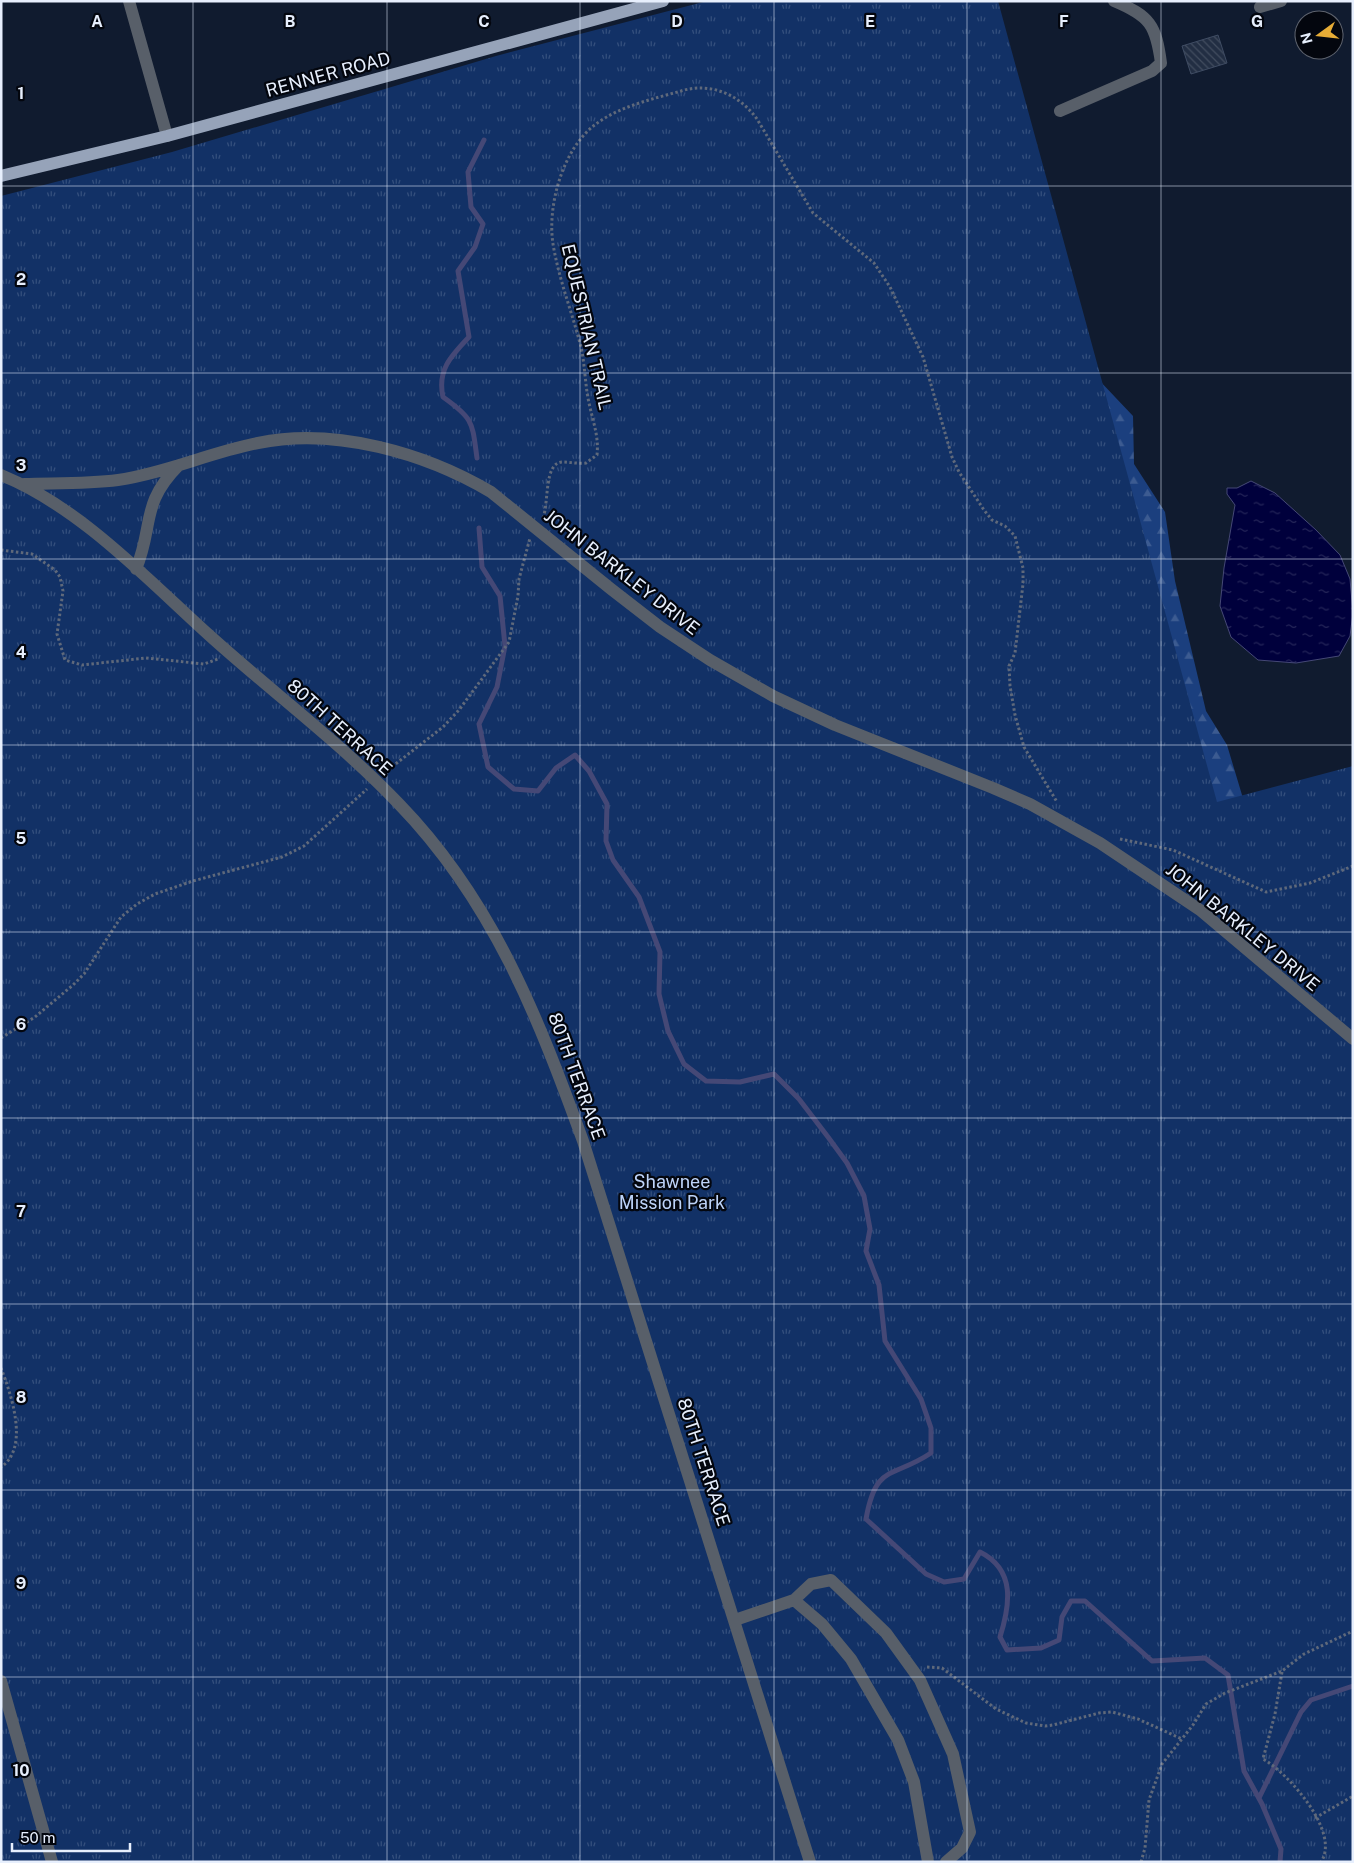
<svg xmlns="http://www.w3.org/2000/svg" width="1354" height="1863" font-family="'Public Sans',sans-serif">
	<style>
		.forest { fill: url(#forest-firs) }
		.park { fill: url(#park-tufts) }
		.water { fill: url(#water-ripples); stroke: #454876 }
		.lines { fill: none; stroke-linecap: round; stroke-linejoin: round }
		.stream { stroke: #454876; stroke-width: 5 }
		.building { fill: url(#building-back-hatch); stroke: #3f4c63 }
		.path { stroke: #5f697b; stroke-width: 3; stroke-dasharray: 2.5 2.5; stroke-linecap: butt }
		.minor { stroke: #585f69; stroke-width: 12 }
		.major { stroke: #96a3b9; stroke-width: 12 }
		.grid { fill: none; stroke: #e7effd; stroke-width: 1; stroke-opacity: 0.55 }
		.labels { text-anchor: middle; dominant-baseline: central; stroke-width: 4.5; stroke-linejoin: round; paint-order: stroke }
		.street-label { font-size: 18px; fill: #e7effd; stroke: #03060e }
		.park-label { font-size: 18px; fill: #bdd3f9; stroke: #03060e }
		.grid-label { font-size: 16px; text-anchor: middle; font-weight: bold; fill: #e7effd; stroke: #03060e; stroke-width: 4.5; stroke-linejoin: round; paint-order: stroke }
	</style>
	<defs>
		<pattern id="forest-firs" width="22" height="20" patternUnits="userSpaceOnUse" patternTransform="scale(1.25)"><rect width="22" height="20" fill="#1b3f7e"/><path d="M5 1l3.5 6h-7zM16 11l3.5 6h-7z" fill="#3c5b91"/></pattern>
		<pattern id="park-tufts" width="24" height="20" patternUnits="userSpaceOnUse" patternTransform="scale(1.25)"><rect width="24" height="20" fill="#123166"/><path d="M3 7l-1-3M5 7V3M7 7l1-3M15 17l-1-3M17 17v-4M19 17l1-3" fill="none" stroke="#344f7d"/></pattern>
		<pattern id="water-ripples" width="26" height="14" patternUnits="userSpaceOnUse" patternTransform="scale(1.25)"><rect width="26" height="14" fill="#00003c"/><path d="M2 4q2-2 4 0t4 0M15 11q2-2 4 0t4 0" fill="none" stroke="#252659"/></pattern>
		<pattern id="building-back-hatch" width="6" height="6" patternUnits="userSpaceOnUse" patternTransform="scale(1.25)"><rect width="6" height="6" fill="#222e43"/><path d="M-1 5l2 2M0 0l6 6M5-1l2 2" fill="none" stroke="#424d5f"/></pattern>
	</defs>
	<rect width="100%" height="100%" fill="#101b2f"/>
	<path class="forest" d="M1079,359L1133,416L1134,464L1165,512L1175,581L1206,711L1227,745L1245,805L1226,851Z"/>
	<path class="park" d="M707,1H998L1217,802L1353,766V1862H1V196L172,152L496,56Z"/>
	<path class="water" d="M1251,481L1275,493L1316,530L1340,555L1350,579L1353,613L1350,636L1339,656L1296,663L1258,660L1231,637L1220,606L1224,568L1235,505L1227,494V488H1237Z"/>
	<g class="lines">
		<path class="stream" d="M477,458C472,422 474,419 443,397C437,370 451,356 469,337L458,271L475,247L483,224L471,207L468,172L484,140
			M479,528L482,567L500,596L505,646L497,687L479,724L488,767L514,789L538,791L556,768L575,755L589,771L607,804L606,841L613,860L639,897L660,952L659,994L668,1031L684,1064L706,1081L740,1082L774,1074L799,1099L828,1137L847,1163L864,1196L870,1229L866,1251L879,1285L885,1341L921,1399L931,1428V1453C892,1479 876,1463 866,1519L926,1574L944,1582L964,1579L980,1552C1016,1570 1010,1605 1000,1637L1007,1650L1041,1648L1059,1640L1062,1617L1071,1601H1085L1152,1661L1205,1658L1228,1675L1244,1771L1262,1804L1281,1849L1280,1862
			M1259,1798L1301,1712L1311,1700L1353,1686"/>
	</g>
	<path class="building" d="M1218,35L1227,63L1191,74L1182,46Z"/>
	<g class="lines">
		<path class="path" d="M543,518C549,502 544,463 562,462C570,462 578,464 586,463L597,455C599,436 593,422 589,403C585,385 585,365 581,347C572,312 559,280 553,244C547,205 563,148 596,124C620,106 653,99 681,91C710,82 739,94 757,119L813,213L874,263L890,287L923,357L952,457L959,472L984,510L992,520L1005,526L1015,536L1023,568V584L1015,653L1009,666L1010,686L1015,715L1024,747L1057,802
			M1,550L32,554L55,570L60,577L63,591L57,634L65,660L82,665L146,658L204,664L218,659
			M384,773L443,727L459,710L509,642L518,596L519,579L530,538
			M1120,839L1173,850L1266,892L1310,883L1353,866
			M1,1038L35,1017L73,985L84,974L121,917L137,904L155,894L193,881L282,857L304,846L367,789
			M1,1368C11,1394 30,1448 1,1467
			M927,1667L942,1668L996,1709L1026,1723L1045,1726L1053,1725L1099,1713L1112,1712L1138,1719L1182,1739
			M1282,1672L1275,1714L1263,1759C1288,1773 1341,1832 1321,1862
			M1315,1818L1353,1796
			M1141,1862L1145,1848L1149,1800L1162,1764L1193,1725L1206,1704L1225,1693L1282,1671L1304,1654L1353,1631"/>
		<path class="minor" d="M129,1L167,136
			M1260,7L1281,1
			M1060,111L1152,71L1161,63C1156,25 1150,16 1114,1
			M1,475C80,507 147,579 209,635C272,692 341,743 399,804C493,901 538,1017 583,1141L810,1862
			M24,484C55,483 87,484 118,480C166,473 211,452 258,443C335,427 425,453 491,492L611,589L660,627L710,660L773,696L835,725L993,788L1030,804L1100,843L1200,910L1353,1039
			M136,569C154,526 140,504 179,465
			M794,1600L822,1624L851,1659L898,1740L914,1782L928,1862
			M735,1620L794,1600L811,1584L831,1580L886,1633L920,1680L953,1754L970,1832L962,1848L946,1862
			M1,1681L52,1862"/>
		<path class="major" d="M1,176L167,136L663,1"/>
	</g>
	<path class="grid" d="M193,1V1862M387,1V1862M580,1V1862M774,1V1862M967,1V1862M1161,1V1862M1,186H1353M1,373H1353M1,559H1353M1,745H1353M1,932H1353M1,1118H1353M1,1304H1353M1,1490H1353M1,1677H1353"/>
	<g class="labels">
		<g class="street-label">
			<text transform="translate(328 74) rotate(-15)">RENNER ROAD</text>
			<text transform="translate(587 327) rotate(77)">EQUESTRIAN TRAIL</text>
			<text transform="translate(622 572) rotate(38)">JOHN BARKLEY DRIVE</text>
			<text transform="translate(340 727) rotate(42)">80TH TERRACE</text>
			<text transform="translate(1243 927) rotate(39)">JOHN BARKLEY DRIVE</text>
			<text transform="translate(577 1076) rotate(70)">80TH TERRACE</text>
			<text transform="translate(704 1462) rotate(72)">80TH TERRACE</text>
		</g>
		<g class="park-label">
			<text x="672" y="1181">Shawnee<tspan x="672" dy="21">Mission Park</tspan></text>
		</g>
	</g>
	<g class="grid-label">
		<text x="97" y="27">A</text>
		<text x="290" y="27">B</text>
		<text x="484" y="27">C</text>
		<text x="677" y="27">D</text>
		<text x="870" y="27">E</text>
		<text x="1064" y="27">F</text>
		<text x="1257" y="27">G</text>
		<text x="21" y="99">1</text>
		<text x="21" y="285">2</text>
		<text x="21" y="471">3</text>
		<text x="21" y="658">4</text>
		<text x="21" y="844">5</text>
		<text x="21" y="1030">6</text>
		<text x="21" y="1217">7</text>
		<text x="21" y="1403">8</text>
		<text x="21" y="1589">9</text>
		<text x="21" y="1776">10</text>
	</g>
	<rect width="1354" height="1863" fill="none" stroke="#e7effd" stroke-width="5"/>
	<g transform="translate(1319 35) rotate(255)"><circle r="24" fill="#03060e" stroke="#5e636e"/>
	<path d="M0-4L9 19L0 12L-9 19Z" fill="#e6ac36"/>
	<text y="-8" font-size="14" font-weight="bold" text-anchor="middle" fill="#e7effd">N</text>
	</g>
	<path d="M12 1843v8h118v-8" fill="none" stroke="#e7effd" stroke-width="2.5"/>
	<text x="20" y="1843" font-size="15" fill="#e7effd" stroke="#03060e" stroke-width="4" paint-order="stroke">50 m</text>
</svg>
